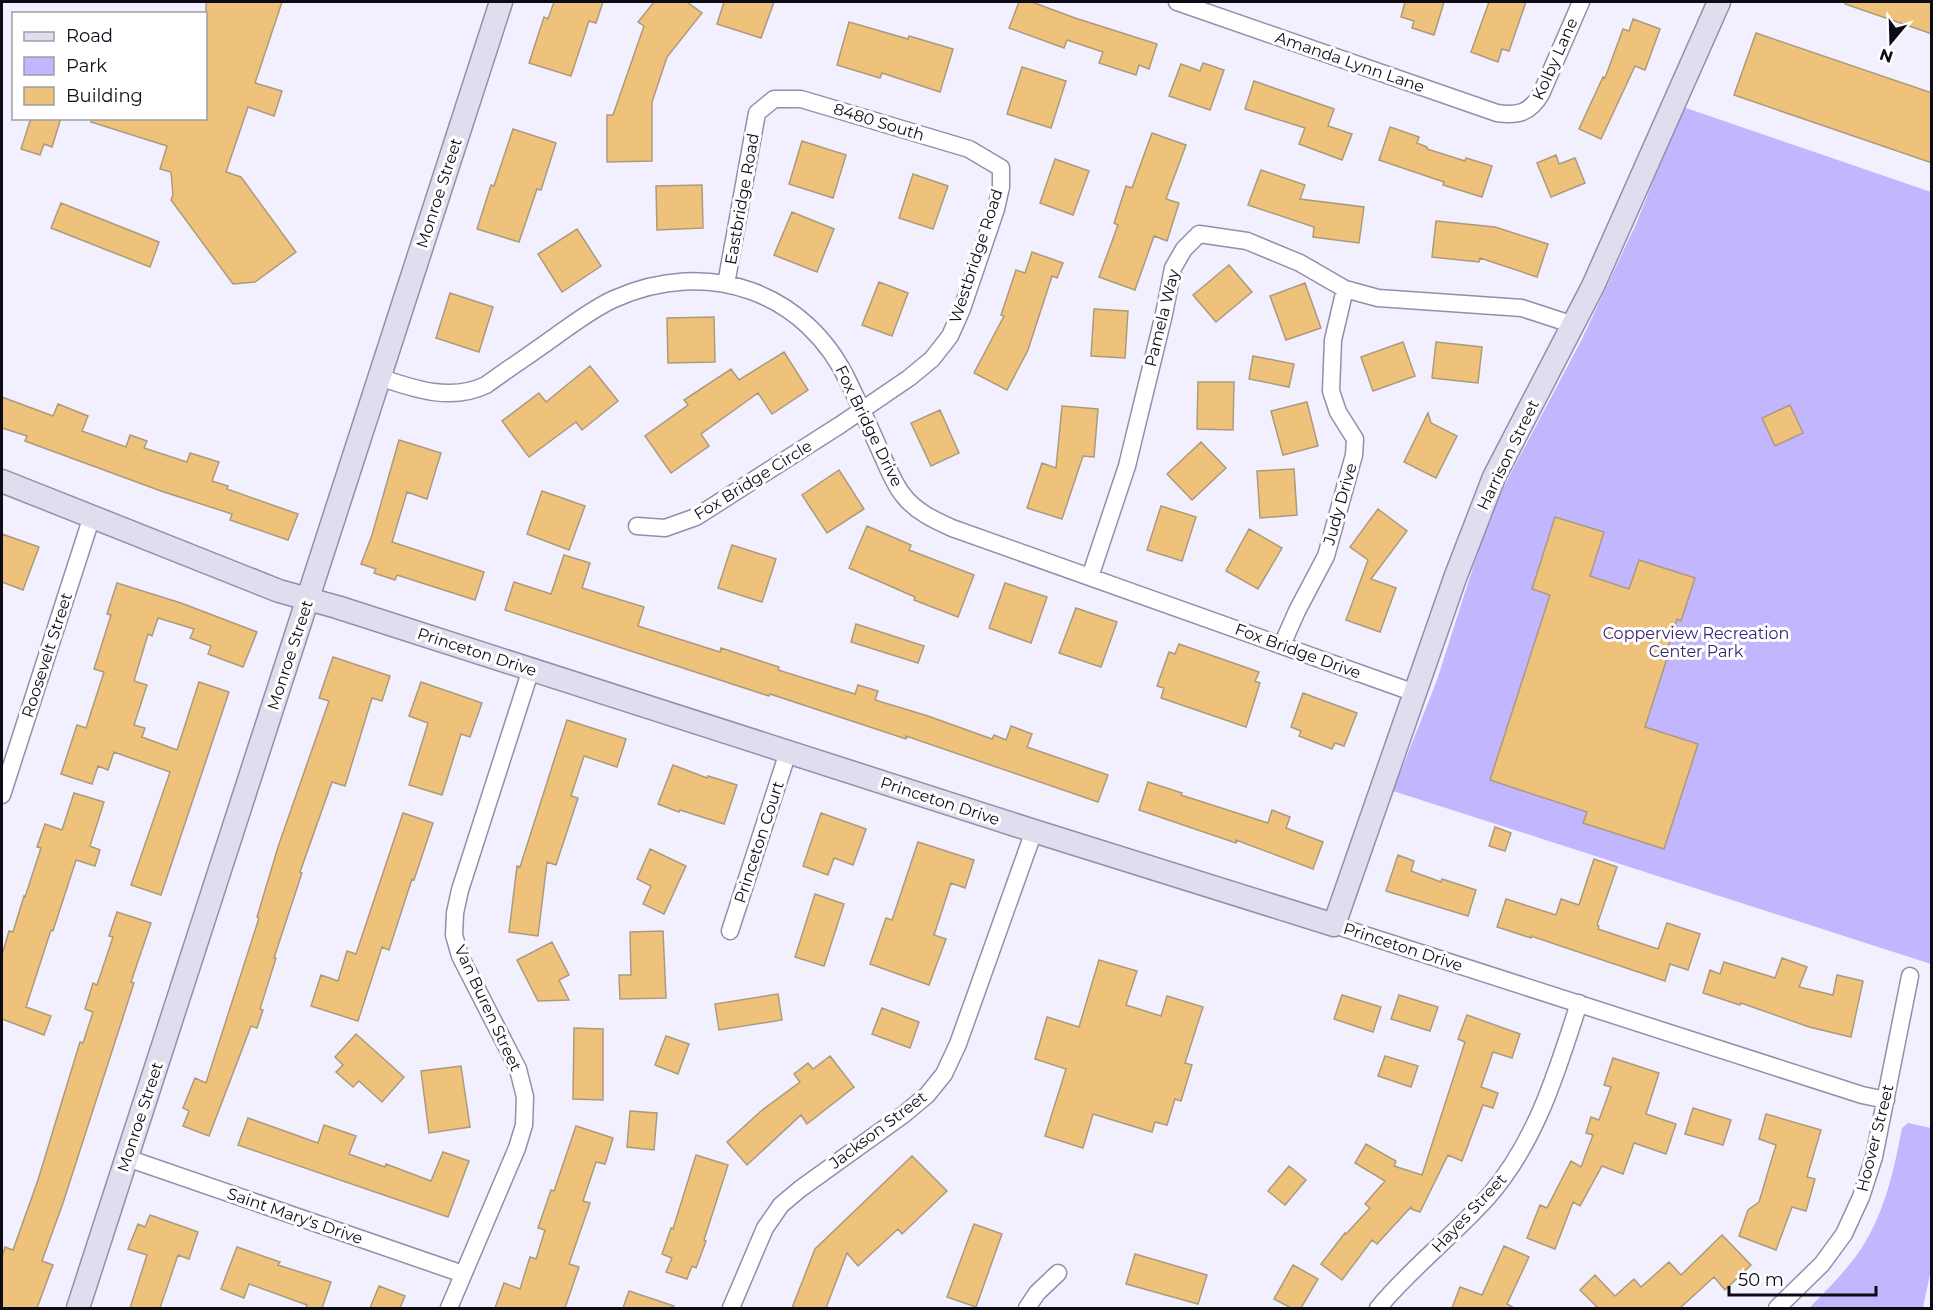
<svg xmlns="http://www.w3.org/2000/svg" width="1933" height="1310" font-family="Montserrat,sans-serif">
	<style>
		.green { fill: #c2b6ff }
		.building { fill: #eec27a; stroke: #ad9a7d; stroke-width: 1.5 }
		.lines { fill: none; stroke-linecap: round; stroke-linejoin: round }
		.street-casing { stroke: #928ead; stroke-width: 19 }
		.secondary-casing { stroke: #928ead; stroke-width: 25 }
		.street { stroke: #fff; stroke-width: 16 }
		.secondary { stroke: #e0ddef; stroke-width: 22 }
		.labels { text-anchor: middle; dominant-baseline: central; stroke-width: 6; stroke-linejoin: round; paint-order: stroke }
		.street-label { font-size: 16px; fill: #0d0b16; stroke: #fff }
		.park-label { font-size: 16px; fill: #3c2375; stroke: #fff }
	</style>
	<rect width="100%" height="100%" fill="#f2f0fe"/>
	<path class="green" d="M1683,107L1931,192V964L1393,791L1437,680L1483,536L1503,488L1582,339L1636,224Z
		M1908,1123L1931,1128L1932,1264L1923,1308H1809C1827,1290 1846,1271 1861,1249C1885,1212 1894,1170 1902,1128Z"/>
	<path class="building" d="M206,2H282L255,83L282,91L274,116L248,107L226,172L241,177L296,252L255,282L233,284L171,200L173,195L171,172L160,169L167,146L91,122L92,118H206Z
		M554,2H603L596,23L589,21L571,76L529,63L544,17L548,19Z
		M654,2H687L702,13L667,57L652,102V161L607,162V115H613L644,26L638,22Z
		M724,2H774L761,38L717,24Z
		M1019,2H1032L1075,18L1157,44L1149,69L1139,65L1136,75L1099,63L1103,52L1067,40L1064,48L1009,28Z
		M1405,2H1444L1434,35L1412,28L1414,21L1401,17Z
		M1489,2H1526L1509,51L1502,49L1498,62L1471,52Z
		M1845,2H1932V34L1845,4Z
		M1633,19L1660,29L1645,70L1635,66L1601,139L1579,129L1603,77L1605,78L1623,29L1629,31Z
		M849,22L908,39L909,36L953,49L940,92L882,73L880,78L837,65Z
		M1756,33L1932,93V163L1734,95Z
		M1203,63L1224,70L1210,110L1169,96L1181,64L1200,71Z
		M1022,67L1066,81L1051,128L1007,114Z
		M1254,81L1334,109L1328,126L1352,134L1342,160L1299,144L1305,128L1245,109Z
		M31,118H61L52,147L44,144L40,155L21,149Z
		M1390,127L1419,137L1417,143L1427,147V149L1465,161L1466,158L1492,166L1482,197L1443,185L1444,182L1379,160Z
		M513,129L556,143L541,190L537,189L519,242L477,229L491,185L494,186Z
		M1152,133L1186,145L1166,199L1179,203L1167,241L1154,236L1135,290L1099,277L1118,225L1114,223L1126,186L1132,188Z
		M802,141L846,155L833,198L789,184Z
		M1556,155L1559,164L1575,158L1585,183L1551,197L1537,163Z
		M1055,159L1089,171L1073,215L1040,203Z
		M1261,170L1305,185L1300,199L1364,207L1359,243L1313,237L1314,227L1248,205Z
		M913,174L948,186L933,229L899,218Z
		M702,185L703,228L657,230L656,186Z
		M61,203L159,242L150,267L51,228Z
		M792,212L834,229L817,272L774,255Z
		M1436,221L1495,227L1548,244L1537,277L1480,258L1479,262L1432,257Z
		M577,229L601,266L562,292L538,254Z
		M1032,252L1063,263L1057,278L1052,276L1028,350L1007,390L974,373L1004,316L1001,315L1016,270L1025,273Z
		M1229,265L1252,292L1216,322L1193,295Z
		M879,282L908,293L892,336L862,325Z
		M1305,283L1321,328L1286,340L1270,296Z
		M450,293L493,307L479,352L436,338Z
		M1094,309L1128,311L1125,358L1091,356Z
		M714,317L715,362L668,363L667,318Z
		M1403,342L1415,376L1373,391L1361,357Z
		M1436,342L1482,347L1478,383L1432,378Z
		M784,352L808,390L772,414L758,393L701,434L709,446L671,473L645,436L688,405L684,400L731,369L739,380Z
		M1253,356L1294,364L1289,387L1249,379Z
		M590,366L618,401L582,430L576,422L529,457L502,421L539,393L546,402Z
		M1198,382H1234L1233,430L1197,429Z
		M2,397L53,416L58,404L88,416L82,431L126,447L130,435L147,441L144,448L187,462L190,453L219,462L212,481L228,486L227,489L298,514L288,540L230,520L232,514L161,491L25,441L27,436L2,428Z
		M1307,402L1318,446L1283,455L1271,411Z
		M1790,405L1803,433L1775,446L1762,418Z
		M1062,406L1098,409L1094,457L1083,456L1062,519L1027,508L1042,463L1056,468Z
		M940,410L959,453L931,466L911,423Z
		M1428,413L1431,423L1457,436L1436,478L1404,462Z
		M399,440L441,453L427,499L407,492L392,542L484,572L475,600L397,575L395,580L374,573L376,569L361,564L372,535Z
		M1201,442L1226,468L1192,500L1167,474Z
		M1294,469L1297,515L1260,518L1257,471Z
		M839,470L864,509L827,533L802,495Z
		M542,491L585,506L569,550L527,534Z
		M1161,506L1196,517L1182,561L1147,550Z
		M1378,509L1407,531L1371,579L1396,588L1380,632L1346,620L1368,560L1350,547Z
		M1555,517L1604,532L1590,576L1629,589L1639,560L1695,578L1681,621L1677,619L1668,648L1670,649L1645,727L1698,744L1664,849L1583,823L1587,812L1490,780L1550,595L1532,589Z
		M867,526L911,545L909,550L974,575L958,617L914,600L915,597L849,568Z
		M1249,529L1282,548L1258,589L1226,571Z
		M2,534L39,547L23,590L2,582Z
		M732,545L776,559L762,602L718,588Z
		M564,555L590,563L582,588L644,607L638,626L720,652L721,648L779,667L778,670L855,694L858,685L878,691L875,700L928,716L992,739L994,735L1006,740L1011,726L1032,734L1027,747L1108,775L1098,802L906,736V739L770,694L769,696L505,610L514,582L551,594Z
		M117,583L181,603L257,632L243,667L208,654L211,646L190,638L194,629L158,618L152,636L148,634L134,681L147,685L134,725L145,728L142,737L177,750L199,682L229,692L161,895L131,885L170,772L114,752L108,770L98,766L92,784L61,774L77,725L86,728L104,672L94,669L111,615L107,614Z
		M1005,583L1047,597L1031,643L989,628Z
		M1076,608L1117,622L1101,667L1059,653Z
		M856,624L924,646L918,663L851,642Z
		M1179,644L1259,672L1255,681L1260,683L1246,727L1161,698L1164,688L1157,686L1169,652L1175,654Z
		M333,657L390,676L382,701L372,698L345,786L332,782L300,872L302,873L274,958H276L260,1009L263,1010L257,1028L251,1026L209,1136L183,1126L189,1111L183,1108L195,1078L206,1083L259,918L257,917L278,847L329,701L319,698Z
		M421,682L482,703L470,737L461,734L442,795L409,785L428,723L409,716Z
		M1303,693L1357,713L1344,746L1335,743L1332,749L1299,736L1301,731L1291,727Z
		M567,720L626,739L617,767L584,756L571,796L578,798L556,865L547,862L538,936L509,932L517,866L520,867Z
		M673,765L707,778L708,776L737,785L724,824L680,810L679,812L658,804Z
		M1148,782L1182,793L1181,795L1268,823L1272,810L1290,817L1286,828L1323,842L1313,869L1236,840V843L1139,810Z
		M74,793L104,802L90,846L100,850L95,866L76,860L53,931L51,930L26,1007L51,1016L44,1035L2,1019V955L9,931L13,932L24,896L25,897L41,848L37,847L45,824L62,830Z
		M403,813L433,823L414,880L412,879L389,950L382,947L358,1021L311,1006L321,975L338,981L347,951L356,954Z
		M821,813L866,829L853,865L834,858L828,875L803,866Z
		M1495,827L1511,833L1505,851L1489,846Z
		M918,842L974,860L965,888L951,883L934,935L946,939L929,985L870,964L886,918L892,920Z
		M650,849L686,866L664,914L643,904L651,886L637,879Z
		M1398,855L1414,861L1411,871L1441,882L1442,879L1476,890L1468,916L1386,891Z
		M1594,859L1617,867L1597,925L1599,926L1598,929L1658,949L1667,923L1700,934L1688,970L1670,964L1665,981L1531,936V938L1497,927L1506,899L1556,915L1561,899L1579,905Z
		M815,894L844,904L824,966L795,957Z
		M117,912L151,923L131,982L134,983L63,1203L42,1261L53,1265L37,1308H2V1257L5,1247L13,1250L38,1180L80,1042L83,1043L93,1012L85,1009L93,983L97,985L113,937L109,936Z
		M663,931L666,998L620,999L619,975H631L630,932Z
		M552,942L569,975L559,980L569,1000L538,1001L517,960Z
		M1782,958L1807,967L1799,987L1833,995L1837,975L1863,981L1851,1037L1809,1027L1741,1003L1740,1005L1703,993L1710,970L1720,974L1724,962L1775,978Z
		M1099,960L1137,971L1126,1005L1161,1016L1167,996L1203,1007L1185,1063L1192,1065L1181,1101L1175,1099L1167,1125L1155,1122L1152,1132L1093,1114L1083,1148L1045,1136L1066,1069L1035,1059L1047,1017L1079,1027Z
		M778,994L782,1020L719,1030L715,1004Z
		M1342,995L1381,1007L1373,1032L1334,1019Z
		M1399,995L1438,1007L1430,1031L1391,1019Z
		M882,1008L919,1022L910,1048L872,1034Z
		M1467,1015L1520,1034L1512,1058L1493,1052L1481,1087L1498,1093L1493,1108L1483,1105L1462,1161L1448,1155L1420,1212L1411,1209V1207L1377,1244L1372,1240L1342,1280L1321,1264L1345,1233L1346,1234L1370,1208L1365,1204L1385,1181L1355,1163L1366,1144L1396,1161L1394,1166L1422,1175L1465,1042L1458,1039Z
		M574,1028L603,1029V1100L573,1099Z
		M356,1034L404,1077L382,1102L359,1081L353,1087L336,1072L343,1065L335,1057Z
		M666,1036L689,1044L678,1074L655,1065Z
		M830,1056L854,1087L807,1124L801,1115L747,1165L727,1142L761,1111L800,1082L794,1074L808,1063L813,1069Z
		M1385,1056L1418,1066L1411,1087L1378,1076Z
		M1613,1058L1659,1073L1646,1114L1676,1124L1666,1154L1634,1143L1623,1174L1602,1166L1580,1206L1573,1202L1555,1249L1527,1238L1540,1205L1547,1208L1571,1161L1581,1167L1593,1135L1586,1133L1591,1117L1599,1120L1611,1087L1604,1085Z
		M461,1066L470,1127L429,1133L421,1071Z
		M1693,1108L1731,1120L1723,1145L1685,1134Z
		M630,1111L657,1113L654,1150L627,1147Z
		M1766,1114L1821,1130L1807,1177L1815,1179L1806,1211L1792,1207L1776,1250L1739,1236L1748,1210L1759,1202L1776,1145L1759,1139Z
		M248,1118L318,1143L324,1125L356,1136L349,1154L385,1167L386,1164L431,1181L443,1152L469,1161L448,1217L238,1145Z
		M576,1126L613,1138L605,1164L596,1162L583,1201L590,1203L569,1264L579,1267L565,1308H495L504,1283L520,1289L530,1257L536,1259L545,1230L538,1228L551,1190L554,1191Z
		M696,1155L728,1165L704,1240L706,1241L696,1268L692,1266L687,1279L666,1272L672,1258L662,1254L671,1228L673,1229Z
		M912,1156L947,1191L902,1234L898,1229L858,1266L847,1253L826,1308H792L815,1249Z
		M1289,1166L1306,1180L1285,1205L1268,1191Z
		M150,1215L198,1232L189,1259L178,1255L160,1308H130L147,1255L128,1249L138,1224L145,1227Z
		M974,1224L1002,1234L976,1307L947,1297Z
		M1722,1235L1751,1265L1725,1290L1714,1277L1680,1308H1598L1580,1290L1595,1275L1615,1296L1634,1279L1641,1287L1669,1262L1681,1275Z
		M1504,1246L1529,1257L1507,1304L1514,1308H1452L1460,1287L1482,1295Z
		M237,1247L280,1262L278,1265L331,1282L322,1308H306L307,1305L249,1284L244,1298L221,1289Z
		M1135,1254L1207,1275L1198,1304L1126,1284Z
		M1293,1265L1318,1279L1301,1308H1291L1274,1299Z
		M379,1286L405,1296L400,1308H370Z
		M629,1291L674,1306V1308H623Z"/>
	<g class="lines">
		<g class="street-casing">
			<path id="street" d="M1177,2L1497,113C1518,116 1530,113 1541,94L1581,2
				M379,377C414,389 451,402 486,385C508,369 531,354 553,338C573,324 592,309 614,299C708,257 807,291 850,385C861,408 872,432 882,455C888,468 894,484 903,495C915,511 934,520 952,528L1415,693
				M637,526L665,528L696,517L840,425L909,378L932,359L950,336L962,309L996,209L1001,187V168L969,149L801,99H774L757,113L726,284
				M1090,577L1127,466L1164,314L1173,268L1184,249L1199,234L1247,241L1300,263L1345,289L1378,298L1522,308L1574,325
				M1282,645L1297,611L1326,556L1354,455L1355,439L1338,412L1331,391L1333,340L1345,289
				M2,795L92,516
				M1334,925L1862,1095L1886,1100
				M730,931L788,752
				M127,1158L463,1274
				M449,1308L517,1148L524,1125L525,1097L518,1069L460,956L454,935L455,913L460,890L531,669
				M731,1308L765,1228L781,1205L800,1189L903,1115L927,1095L944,1074L958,1044L1034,831
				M1027,1308L1037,1293L1058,1273
				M1378,1308C1411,1268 1453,1236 1488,1197C1536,1142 1557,1072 1579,1003
				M1777,1308L1822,1264L1844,1234L1861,1197L1874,1157L1910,976"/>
		</g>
		<g class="secondary-casing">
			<path id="secondary" d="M2,481L279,591L337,607L1034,831L1334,925L1455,578L1494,477L1593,286L1719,2
				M78,1308L501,2"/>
		</g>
		<use href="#street" class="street"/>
		<use href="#secondary" class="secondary"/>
	</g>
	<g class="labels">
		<g class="street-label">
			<text transform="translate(1555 59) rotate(-66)">Kolby Lane</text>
			<text transform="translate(1350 62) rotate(19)">Amanda Lynn Lane</text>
			<text transform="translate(879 122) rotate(17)">8480 South</text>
			<text transform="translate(439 193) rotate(-72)">Monroe Street</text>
			<text transform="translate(742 199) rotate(-80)">Eastbridge Road</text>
			<text transform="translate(976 256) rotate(-72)">Westbridge Road</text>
			<text transform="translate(1162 318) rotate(-76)">Pamela Way</text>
			<text transform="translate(869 426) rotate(64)">Fox Bridge Drive</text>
			<text transform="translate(1508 455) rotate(-64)">Harrison Street</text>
			<text transform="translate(753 480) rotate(-32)">Fox Bridge Circle</text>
			<text transform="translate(1340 504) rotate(-74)">Judy Drive</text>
			<text transform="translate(1298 651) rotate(20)">Fox Bridge Drive</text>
			<text transform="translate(477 652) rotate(18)">Princeton Drive</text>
			<text transform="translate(47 655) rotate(-72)">Roosevelt Street</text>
			<text transform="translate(290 655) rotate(-72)">Monroe Street</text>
			<text transform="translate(940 801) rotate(18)">Princeton Drive</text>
			<text transform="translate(759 842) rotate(-72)">Princeton Court</text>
			<text transform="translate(1403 947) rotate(18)">Princeton Drive</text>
			<text transform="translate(488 1008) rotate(65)">Van Buren Street</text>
			<text transform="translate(140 1117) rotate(-72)">Monroe Street</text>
			<text transform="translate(878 1130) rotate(-37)">Jackson Street</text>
			<text transform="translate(1875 1138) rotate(-76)">Hoover Street</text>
			<text transform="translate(1469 1213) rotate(-47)">Hayes Street</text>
			<text transform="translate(295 1216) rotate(19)">Saint Mary's Drive</text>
		</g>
		<g class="park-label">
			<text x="1696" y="633">Copperview Recreation<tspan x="1696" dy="18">Center Park</tspan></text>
		</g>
	</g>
	<rect width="1933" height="1310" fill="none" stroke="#0d0b16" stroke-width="6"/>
	<rect x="12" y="12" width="195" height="108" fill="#ffffff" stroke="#9e9da2" stroke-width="1.5"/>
	<rect x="24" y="32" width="30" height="9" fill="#e0ddef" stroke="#9e9da2" stroke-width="1.5"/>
	<text x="66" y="42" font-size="18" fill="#0d0b16">Road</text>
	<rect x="24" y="57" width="30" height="18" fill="#c2b6ff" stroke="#9e9da2" stroke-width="1.5"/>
	<text x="66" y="72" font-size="18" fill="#0d0b16">Park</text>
	<rect x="24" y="87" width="30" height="18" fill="#eec27a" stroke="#9e9da2" stroke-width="1.5"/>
	<text x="66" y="102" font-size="18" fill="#0d0b16">Building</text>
	<g transform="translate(1891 42) rotate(199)" stroke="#ffffff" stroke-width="4.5" paint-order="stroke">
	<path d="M0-4.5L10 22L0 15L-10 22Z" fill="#0d0b16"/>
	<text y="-9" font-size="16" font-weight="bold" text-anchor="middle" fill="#0d0b16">N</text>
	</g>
	<path d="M1729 1286v9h147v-9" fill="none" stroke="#0d0b16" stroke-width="3"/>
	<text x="1738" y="1286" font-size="18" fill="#0d0b16" stroke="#ffffff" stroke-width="4.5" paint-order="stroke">50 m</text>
</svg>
